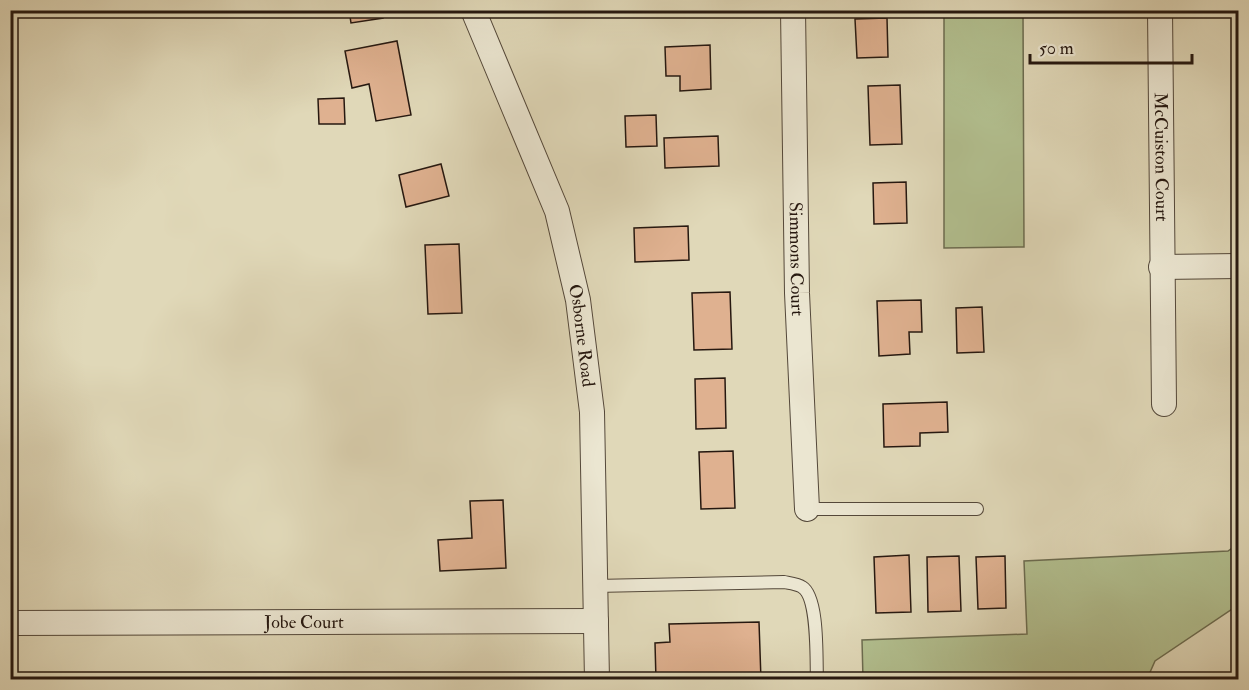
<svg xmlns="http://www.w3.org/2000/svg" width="1249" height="690" font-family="'IM FELL Double Pica',serif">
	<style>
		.green { fill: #b2bf8f; stroke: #6c6c50; stroke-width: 1.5 }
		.building { fill: #dfb190; stroke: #261810; stroke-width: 1.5 }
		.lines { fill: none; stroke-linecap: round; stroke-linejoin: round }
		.service-casing { stroke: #54483a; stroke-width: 14 }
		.minor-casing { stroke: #54483a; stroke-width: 26 }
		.service { stroke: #ebe6d1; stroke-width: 12 }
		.minor { stroke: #ebe6d1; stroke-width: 24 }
		.labels { text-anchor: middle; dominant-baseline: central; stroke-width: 4.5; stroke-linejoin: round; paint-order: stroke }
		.street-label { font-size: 18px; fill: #261810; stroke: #ebe6d1 }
	</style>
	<rect width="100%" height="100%" fill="#e0d8b8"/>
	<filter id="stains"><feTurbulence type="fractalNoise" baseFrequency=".00333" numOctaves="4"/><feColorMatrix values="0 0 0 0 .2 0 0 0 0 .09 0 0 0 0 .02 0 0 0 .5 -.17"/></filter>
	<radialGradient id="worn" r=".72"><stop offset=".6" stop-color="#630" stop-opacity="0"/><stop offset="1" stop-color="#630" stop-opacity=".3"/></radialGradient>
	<path class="green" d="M944,11H1023L1024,247L944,248Z
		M1238,544V605L1155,661L1147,679H863L862,640L1027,634L1024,561L1228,551Z"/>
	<path class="building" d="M349,10H382L383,18L351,23Z
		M887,18L888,57L857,58L855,19Z
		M397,41L411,115L376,121L369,84L352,88L345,51Z
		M710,45L711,89L680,91V76H666L665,47Z
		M900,85L902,144L870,145L868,86Z
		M344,98L345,124H319L318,99Z
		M656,115L657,146L626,147L625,116Z
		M718,136L719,166L665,168L664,138Z
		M441,164L449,196L406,207L399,175Z
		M906,182L907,223L874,224L873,183Z
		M688,226L689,260L635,262L634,228Z
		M459,244L462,313L428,314L425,245Z
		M730,292L732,349L694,350L692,293Z
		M921,300L922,332H909L910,354L879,356L877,301Z
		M982,307L984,352L957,353L956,308Z
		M725,378L726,428L696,429L695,379Z
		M947,402L948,432L920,433V446L884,447L883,404Z
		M733,451L735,508L701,509L699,452Z
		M503,500L506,568L440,571L438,540L472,538L470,501Z
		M909,555L911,612L876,613L874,557Z
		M959,556L961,611L928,612L927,557Z
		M1005,556L1006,608L978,609L976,557Z
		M759,622L761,680H656L655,643L670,642L669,624Z"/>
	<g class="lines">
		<g class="service-casing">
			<path id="service" d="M807,509H977
				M595,586L784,582C789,583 798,584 802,587C819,597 816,660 817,680"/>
		</g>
		<g class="minor-casing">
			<g id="minor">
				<path id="s1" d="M473,10L557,211L578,300L592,412L597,680"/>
				<path id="s2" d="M793,10L797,293L807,509"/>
				<path id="s3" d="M1160,10L1164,404"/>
				<path d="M1161,267L1238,266"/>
				<path id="s4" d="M10,623L596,621"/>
			</g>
		</g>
		<use href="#service" class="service"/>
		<use href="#minor" class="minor"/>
	</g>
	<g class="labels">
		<g class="street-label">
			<text stroke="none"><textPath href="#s3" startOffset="147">McCuiston Court</textPath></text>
			<text stroke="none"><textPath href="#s2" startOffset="249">Simmons Court</textPath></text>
			<text stroke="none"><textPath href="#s1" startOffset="345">Osborne Road</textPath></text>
			<text stroke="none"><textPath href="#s4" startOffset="294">Jobe Court</textPath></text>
		</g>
	</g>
	<rect width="1249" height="690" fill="none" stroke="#e0d8b8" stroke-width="36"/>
	<rect x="12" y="12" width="1225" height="666" fill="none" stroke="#261810" stroke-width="3"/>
	<rect x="18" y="18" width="1213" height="654" fill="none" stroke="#261810" stroke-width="1.5"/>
	<path d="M1030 54v9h162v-9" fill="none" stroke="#261810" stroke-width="3"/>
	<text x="1039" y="54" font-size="18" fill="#261810" stroke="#ebe6d1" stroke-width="4.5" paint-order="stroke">50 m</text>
	<rect width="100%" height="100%" filter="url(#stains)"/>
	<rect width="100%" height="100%" fill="url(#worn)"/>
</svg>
